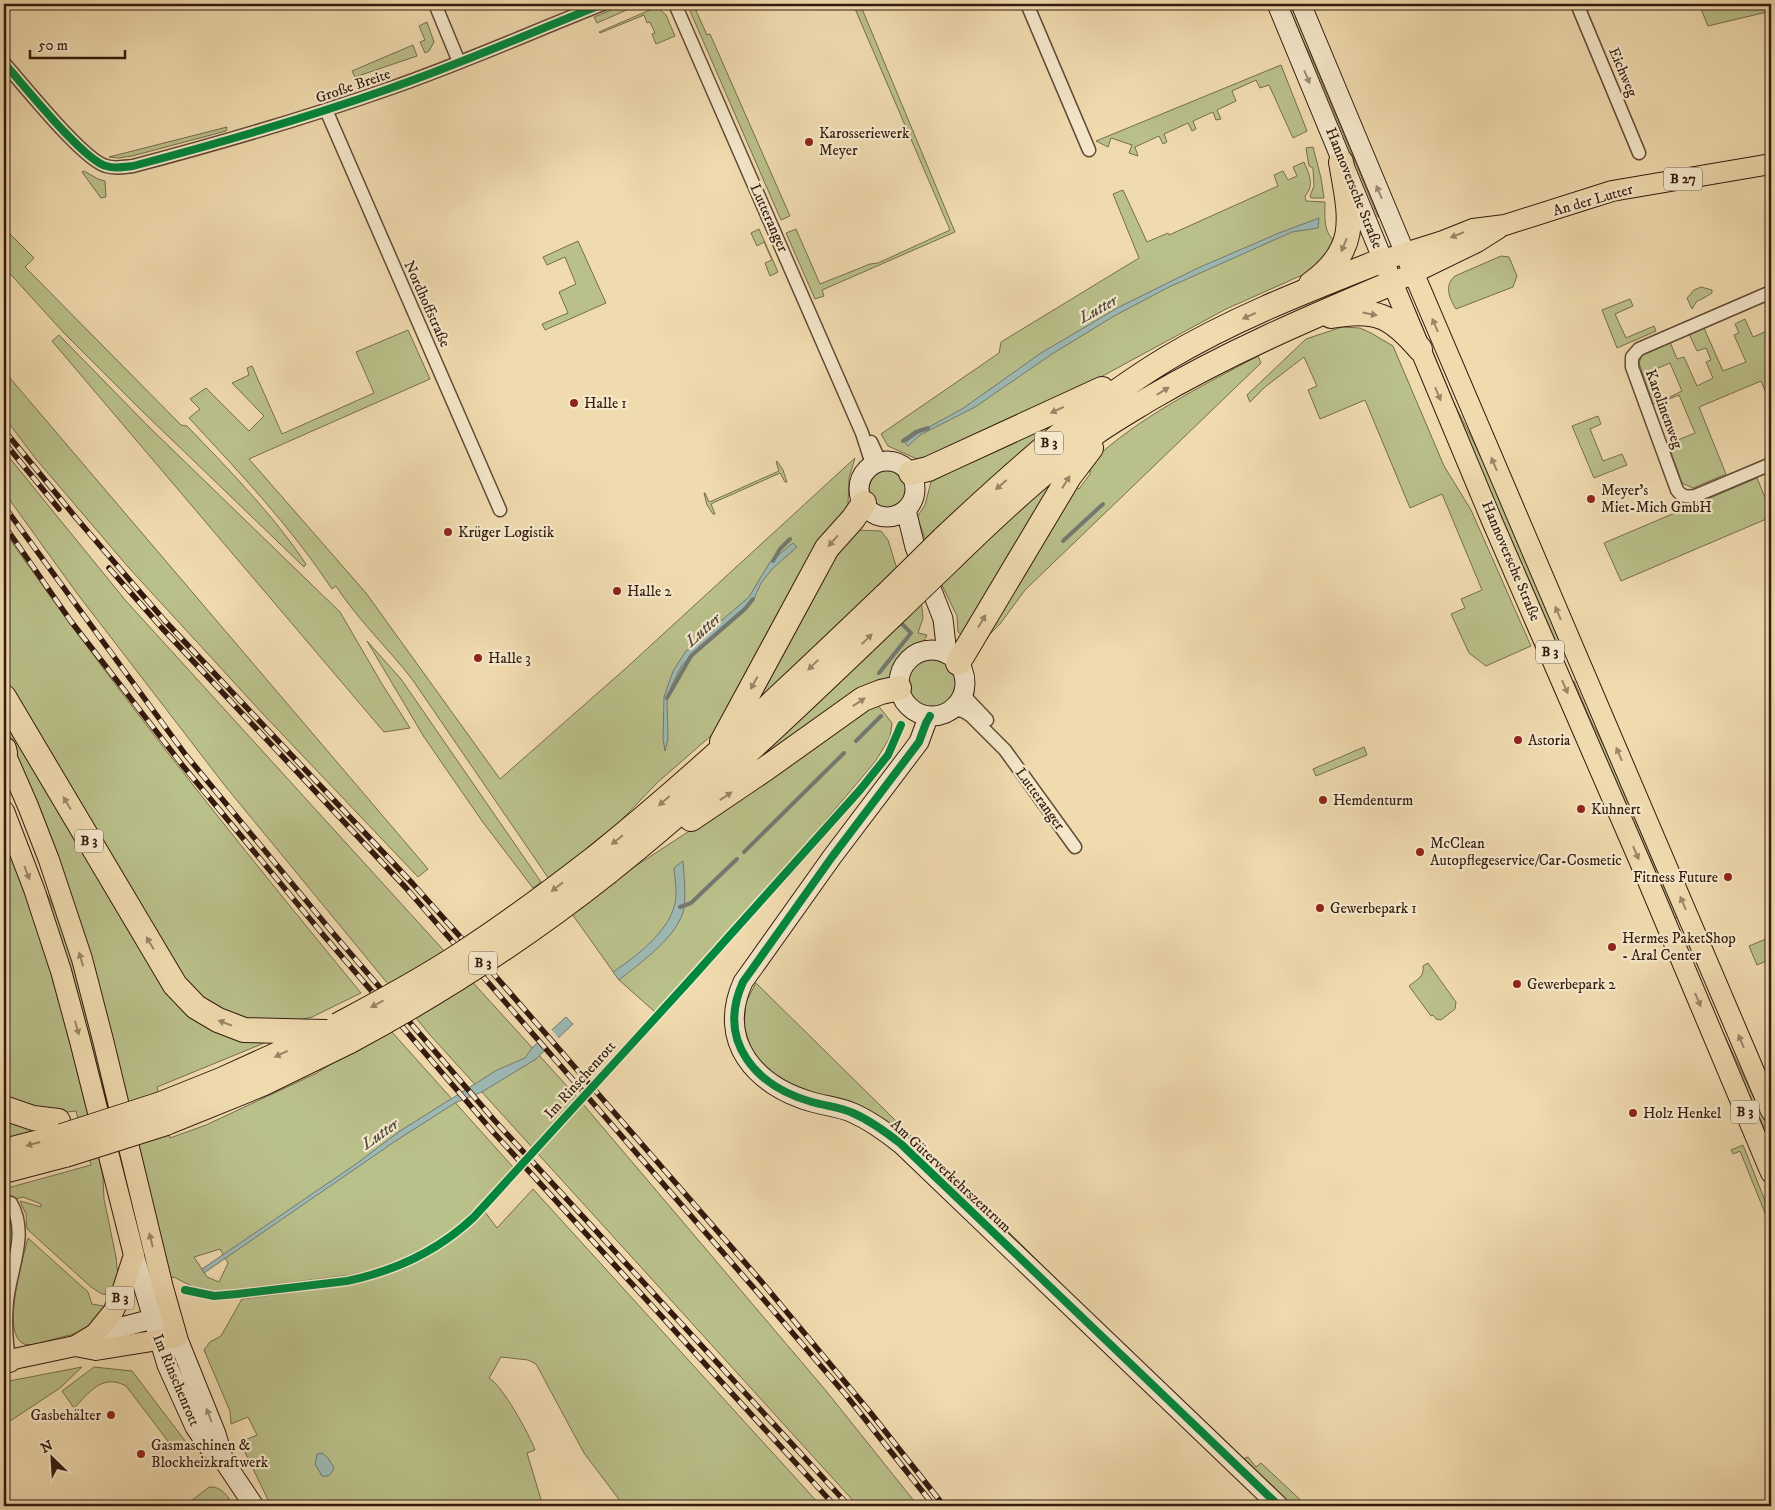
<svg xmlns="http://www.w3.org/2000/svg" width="1775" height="1510" font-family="'IM FELL DW Pica',serif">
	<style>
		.green { fill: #bac08a; stroke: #776d4c; fill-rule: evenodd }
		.water { fill: #9db9b4; stroke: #737972 }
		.pier { fill: #f0dbaf }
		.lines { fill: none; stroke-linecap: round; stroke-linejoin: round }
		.stream { stroke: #737972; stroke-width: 4 }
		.street-tunnel { stroke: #cab48f; stroke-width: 12; stroke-dasharray: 12 6; stroke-linecap: butt }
		.street-casing { stroke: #634a36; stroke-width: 15 }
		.secondary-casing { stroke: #341a0e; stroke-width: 21 }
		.primary-casing { stroke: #341a0e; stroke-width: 22 }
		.highway-casing { stroke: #341a0e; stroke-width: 26 }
		.street { stroke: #f5e8cb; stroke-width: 12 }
		.secondary { stroke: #f5e8cb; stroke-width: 19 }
		.primary { stroke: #f0dbaf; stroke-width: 20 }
		.highway { stroke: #f0dbaf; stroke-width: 24 }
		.rail-casing { stroke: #341a0e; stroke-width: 5.5 }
		.rail { stroke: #f5e8cb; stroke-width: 4; stroke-dasharray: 11; stroke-linecap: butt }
		.highway-bridge-casing { stroke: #341a0e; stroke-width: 26; stroke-linecap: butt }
		.highway-bridge { stroke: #f0dbaf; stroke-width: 24 }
		.cycleway-casing { stroke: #f5e8cb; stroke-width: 11 }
		.cycleway { stroke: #00873e; stroke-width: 8 }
		.oneway { fill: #9e8b76 }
		.oneway2 { fill: #9b8467 }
		.poi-dot { fill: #8f2418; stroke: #f5e8cb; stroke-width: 2 }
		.labels { text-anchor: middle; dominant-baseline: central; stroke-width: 4.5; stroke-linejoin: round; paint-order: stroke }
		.shield { fill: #f5e8cb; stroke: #6e5847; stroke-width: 1 }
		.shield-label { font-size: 14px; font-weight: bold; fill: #341a0e }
		.street-label { font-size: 15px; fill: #341a0e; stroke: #f5e8cb }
		.poi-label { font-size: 15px; fill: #341a0e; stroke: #f5e8cb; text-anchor: start }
		.water-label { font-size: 16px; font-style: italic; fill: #544a40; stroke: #f5e8cb }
	</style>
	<rect width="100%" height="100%" fill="#f0dbaf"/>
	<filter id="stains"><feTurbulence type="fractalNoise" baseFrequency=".004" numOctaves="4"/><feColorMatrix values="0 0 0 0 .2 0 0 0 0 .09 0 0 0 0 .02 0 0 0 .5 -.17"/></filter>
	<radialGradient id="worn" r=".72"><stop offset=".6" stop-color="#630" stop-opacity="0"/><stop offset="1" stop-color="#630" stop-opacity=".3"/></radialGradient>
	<path class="green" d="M626,4H638V5L597,23L594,17Z
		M687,4H693L707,35L710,34L790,216L781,220Z
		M853,4H860L955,232L822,290L824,296L815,299L786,233L796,229L820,284L870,264L878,263L950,230Z
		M1284,4H1294L1382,216L1378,217L1312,59Z
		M1699,4H1771V11L1708,26Z
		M657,7L666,15L675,36L656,44L652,34L655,33L650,22L647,23L644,15L600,33L599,32Z
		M427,22L434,42L429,51L425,53L420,42L425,40L419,26Z
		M413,45L417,56L355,77L352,71Z
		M1281,65L1307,131L1293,138L1269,85L1260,88L1256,80L1232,91L1236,101L1217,110L1221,119L1216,120L1213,112L1193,121L1196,129L1192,131L1188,123L1164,134L1167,142L1163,144L1159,136L1135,147L1138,156L1129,153L1132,145L1111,138L1108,147L1096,141Z
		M227,127L226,131L132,156L118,158L109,157Z
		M1313,147L1321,178L1324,198H1311L1310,196L1314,186L1313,168L1309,166L1306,148Z
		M1304,162C1309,174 1315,185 1305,196L1306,201L1325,202C1325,215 1323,232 1334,240L1323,260L1309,272L1226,309L1073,392L940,455L917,459L888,446L881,434L999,353L1001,342L1139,258L1113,194L1123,190L1147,242L1168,233L1169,235L1278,186L1274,175L1283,171L1288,180L1297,176L1293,167Z
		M84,171L98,179L105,181L106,197L101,198L82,172Z
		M4,228L34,258L25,267L181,425L187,426C229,470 272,513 306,564L304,567L141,410L63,332L4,267Z
		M759,229L778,272L770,276L765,263L772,260L764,242L757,246L751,233Z
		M578,241L606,303L545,330L542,324L568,313L559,292L576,284L565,257L547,265L543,257Z
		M1501,256L1509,257L1517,276L1513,287L1456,309C1449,298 1444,285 1455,276Z
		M1701,287L1712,290V293L1702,299L1697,301L1692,309L1687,298L1694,290Z
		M1630,299L1633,306L1615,314L1626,338L1654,326L1656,331L1617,348L1602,310Z
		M1414,307L1455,405L1488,471L1561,643L1552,641L1410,309Z
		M1745,319L1753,337L1767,331L1771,341V405L1761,381L1699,407L1726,474L1693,488L1682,483L1668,444L1695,433L1679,395L1664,401V400L1682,391L1670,363L1649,372L1661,401L1653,404L1639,363L1643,353L1670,342L1677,359L1684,357L1697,386L1713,378L1706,362L1711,360L1706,348L1697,351L1689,334L1704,328L1723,371L1746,362L1734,335L1739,333L1735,324Z
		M1342,327L1360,328L1371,333L1393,346L1444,466L1471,510L1531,646L1486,666L1469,653L1451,614L1465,608L1461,599L1482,590L1442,494L1410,508L1365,400L1320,419L1308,390L1317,386L1304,357L1265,387L1250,402L1247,395L1306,339Z
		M408,330L430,379L249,459L366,593L500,779L625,669L855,458L849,478L848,505L819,547L713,734L658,782L602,840L549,879L412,679C387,647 358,620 336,586L332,589C291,527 240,473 189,418L200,409L190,399L206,388L249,431L264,416L232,383L249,375L247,368L252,366L282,434L374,393L356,352Z
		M59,335L148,426L340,612L382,684L410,728L384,732L52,341Z
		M1258,356L1261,363L1025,590L1000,624L980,644L1074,485L1079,489L1090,474L1091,462C1139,417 1200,387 1258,356Z
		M4,371L428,869L418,877L263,714L129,568L36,459L4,417Z
		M1066,413L1067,416L926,541L917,517L925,505L931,482Z
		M1598,416L1601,424L1590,429L1603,461L1622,454L1627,465L1594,478L1572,426Z
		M4,451L126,601L577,1097L827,1392L918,1506H858L430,1035L226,787L76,592L4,492Z
		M777,461L783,470L787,482H785L780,473L715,502L711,504L715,514H713L707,505L704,493H705L709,502L714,500L779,471L776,462Z
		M1070,464L966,638L958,632L957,616L940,581Z
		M869 489a19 19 0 1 1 38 0a19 19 0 1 1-38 0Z
		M1757,478L1771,512V517L1621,581L1604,543Z
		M853,530L881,531L888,540L897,569L748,713L836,548Z
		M4,531C115,691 238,843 361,993L312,1017L276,1025L252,1023L206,1004L163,952L4,685Z
		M921,599L923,618L918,633L927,635C919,656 898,650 894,682L718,791Z
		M367,641L401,679L541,882L533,888L482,821L424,737Z
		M906 683a26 26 0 1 1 52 0a26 26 0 1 1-52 0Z
		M1574,681L1592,723L1627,790L1680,916L1671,920L1571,682Z
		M877,704L892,723L890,737L875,762L770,886L655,1012L619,980L572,914L614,880L771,778Z
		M4,712L167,985L274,1039L157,1087L170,1138L206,1125L317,1073L348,1052L391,1031L513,1167L475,1209L447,1235L412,1255L378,1269L350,1275L214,1292L195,1288L174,1277L169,1279L46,829L4,732ZM220,1249L228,1263L219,1282L207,1277L194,1257Z
		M1364,747L1367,755L1316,776L1313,769Z
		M4,833L54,978L88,1109L103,1177L104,1199L116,1257L118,1276L114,1295L102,1294L91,1287L27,1229L26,1214L20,1201L41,1207V1204L23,1197L4,1202V1189L91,1165L76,1111L57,1113L4,1097Z
		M45,890L64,928L112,1104L104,1107L43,892Z
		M1771,937V959L1757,965L1749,946Z
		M1428,963L1456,1002L1455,1009L1441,1020L1436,1019L1433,1015L1431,1016L1409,986C1416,980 1425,977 1423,966Z
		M756,983L1240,1460L1248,1457L1256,1467L1261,1463L1307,1506H1290L1240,1460L908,1139L805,1091L775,1075L765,1067L751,1049L744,1026L746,1002Z
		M1720,1026L1771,1134V1142L1739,1074Z
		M4,1114L43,1132L4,1141Z
		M1743,1145L1771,1216V1228L1740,1151L1733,1154L1731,1150Z
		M533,1189L821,1506H624L584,1453L536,1364L528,1360L501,1357L489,1378C503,1386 529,1434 535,1450L527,1453L543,1506H271L240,1442L257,1435L248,1417L231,1424L230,1411L204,1350L210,1342L221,1336L242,1299L348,1285C401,1275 446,1249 485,1212L497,1228Z
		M4,1205C18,1231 9,1254 4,1282Z
		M28,1238L88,1292L92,1304L109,1307C105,1312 102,1318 97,1322C86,1333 69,1335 54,1339C46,1341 32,1347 24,1344C0,1334 23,1258 28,1238Z
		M82,1367L60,1388L4,1425V1382Z
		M94,1367L132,1371L189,1446L183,1449H174L126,1386C102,1373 89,1393 74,1408L62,1391Z
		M209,1487C222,1486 228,1497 234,1506H195L191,1501Z"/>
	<path class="water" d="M1319,218L1318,228L1292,232L1169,287L1114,316L1052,354L975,407L920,435L908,446L905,443L918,433L962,409L1041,353L1119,307L1198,268L1279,233Z
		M793,543L797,547L772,569L761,583L754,599L698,648L682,665L671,687L667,701L668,739L665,751L663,739L664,697L673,671L686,651L749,597L770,562Z
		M683,861C684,876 686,892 684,908C679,936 640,963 619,980L613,972C634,958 667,933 674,907C678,895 675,880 674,868Z
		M566,1017L573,1024L536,1059L482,1092L455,1103L394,1142L204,1273L202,1269L356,1164L400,1131L497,1070L525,1058L532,1048Z
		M322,1453L328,1458L334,1468C331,1474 330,1477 322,1476L315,1464L317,1454Z"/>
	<path class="pier" d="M550,1028L560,1040L547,1053L536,1041Z"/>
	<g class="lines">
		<path class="stream" d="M903,441L916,432L928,428
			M1063,541L1103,504
			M773,561L780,549L790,539
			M879,673L911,633L902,624
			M667,698L691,656L745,609L753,599
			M856,741L881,716
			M744,852L844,753
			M680,907L691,903L737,859"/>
		<path class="street-tunnel" d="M4,1193L11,1203"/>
		<g class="street-casing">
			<path id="street" d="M435,4L459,62
				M675,4L862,433L870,458V467
				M1027,4L1089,150
				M1577,4L1639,153
				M4,63C23,84 83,160 106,166C115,169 124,167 133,166C220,143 306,118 391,88C463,63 532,32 603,4
				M326,110L500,510
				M1771,292L1639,349L1632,357V367L1677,490C1682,497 1687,497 1695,496L1771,464
				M871,442L877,455L884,461
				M963,692L969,701L987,720
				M952,709L963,711L971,716L1005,750L1075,847
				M9,1360C6,1340 5,1322 7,1302C10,1269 29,1234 11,1203"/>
		</g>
		<g class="secondary-casing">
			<path id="secondary" d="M1277,4L1383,260
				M1301,4L1405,253
				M859 489a28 28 0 1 1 56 0a28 28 0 1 1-56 0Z
				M906,510L915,547L943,619L947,654
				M899 683a33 33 0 1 1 66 0a33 33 0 1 1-66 0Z
				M930,716L926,723L919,742L832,857L743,982C716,1042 756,1086 812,1102C826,1106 840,1107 853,1113C871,1121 886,1132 901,1144L1279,1506
				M134,1255L167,1365L195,1427L208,1446L224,1461L254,1506
				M95,1334L164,1316
				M177,1337L216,1434L223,1458"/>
		</g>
		<g class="primary-casing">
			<path id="primary" d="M1771,164L1612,191L1505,225L1473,229L1443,241L1383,260L1492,521L1643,869L1771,1173
				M1405,253L1771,1111
				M1403,278L1477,242L1499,228
				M4,751L28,806L49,860L82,959L103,1040L163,1288L177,1337L96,1350L75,1346L9,1360
				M4,811L34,889L61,971L80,1041L134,1255L121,1295L113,1312L95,1334L75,1346"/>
		</g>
		<g class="highway-casing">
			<path id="highway" d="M1311,284C1361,248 1350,215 1341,162
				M1331,316C1375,308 1391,315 1420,349
				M911,473L928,469L1102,389
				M943,539C1013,473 1084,409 1166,359C1234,318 1310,289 1383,260
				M952,558C997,514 1044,470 1095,433C1112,421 1131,410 1149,399C1227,353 1309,318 1392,283
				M958,663L1069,477L1091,448
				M4,697L175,985L196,1007L218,1020L244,1030L325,1032
				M722,742L827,548L853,519L864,503
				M4,749L5,753
				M691,819L765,769L863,699L881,692L899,688
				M596,857C698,775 792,685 886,595
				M608,872C711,790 805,699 900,608
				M161,1104L221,1080L320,1035
				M4,1108L33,1118L58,1121
				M166,1123L262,1084L350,1041
				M4,1151L62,1136
				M4,1171L65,1155
				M4,1361L9,1360"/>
		</g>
		<use href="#street" class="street"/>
		<use href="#secondary" class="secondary"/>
		<use href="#primary" class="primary"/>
		<use href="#highway" class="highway"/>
		<g class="rail-casing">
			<path id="rail" d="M4,430L77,519L165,621L413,884L498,979L761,1281L870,1412L944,1506
				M4,442L59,509
				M4,506L185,754L332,932L495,1121L849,1506
				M4,525L70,620L183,766L325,937L494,1133L835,1506
				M109,568L161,627L406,888L772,1309L845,1394L934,1506"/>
		</g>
		<use href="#rail" class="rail"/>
		<g class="highway-bridge-casing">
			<path id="highway-bridge" d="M886,595L943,539
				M900,608L952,558
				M338,1025C379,1003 421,981 460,955C507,925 552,891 596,857
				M350,1041C443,991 525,938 608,872
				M62,1136L161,1104
				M65,1155L166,1123"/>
		</g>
		<use href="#highway-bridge" class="highway-bridge"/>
		<g class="cycleway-casing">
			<path id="cycleway" d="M4,63C23,84 83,160 106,166C115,169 124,167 133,166C220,143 306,118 391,88C463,63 532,32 603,4
				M930,716L926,723L919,742L832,857L743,982C716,1042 756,1086 812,1102C826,1106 840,1107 853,1113C871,1121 886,1132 901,1144L1279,1506
				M185,1290L214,1296L237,1294L347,1281C395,1271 438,1251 474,1217L689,981L860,790L888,755L901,725"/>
		</g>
		<use href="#cycleway" class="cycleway"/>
	</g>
	<defs><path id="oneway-solid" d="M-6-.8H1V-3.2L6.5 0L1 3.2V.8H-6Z" transform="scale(1.25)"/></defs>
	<g class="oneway">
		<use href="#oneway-solid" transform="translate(1307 77) rotate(67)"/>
		<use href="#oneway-solid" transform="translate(1379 192) rotate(-113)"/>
		<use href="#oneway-solid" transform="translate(209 1415) rotate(-111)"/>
	</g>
	<g class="oneway2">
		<use href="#oneway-solid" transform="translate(1457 235) rotate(158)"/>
		<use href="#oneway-solid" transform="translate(1344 245) rotate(112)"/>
		<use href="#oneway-solid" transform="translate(1370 314) rotate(11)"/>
		<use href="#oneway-solid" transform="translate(1249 316) rotate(156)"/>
		<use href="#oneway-solid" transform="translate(1435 325) rotate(-113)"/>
		<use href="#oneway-solid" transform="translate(1163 391) rotate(-31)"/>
		<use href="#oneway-solid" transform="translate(1438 394) rotate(67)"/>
		<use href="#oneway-solid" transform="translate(1057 410) rotate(155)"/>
		<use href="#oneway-solid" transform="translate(1494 464) rotate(-113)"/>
		<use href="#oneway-solid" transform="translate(1066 482) rotate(-58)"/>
		<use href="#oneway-solid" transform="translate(1001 485) rotate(139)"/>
		<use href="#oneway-solid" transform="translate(833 541) rotate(131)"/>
		<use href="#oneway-solid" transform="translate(1558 613) rotate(-113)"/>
		<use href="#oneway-solid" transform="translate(982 621) rotate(-59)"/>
		<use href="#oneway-solid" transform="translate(867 639) rotate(-44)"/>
		<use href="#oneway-solid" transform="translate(813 665) rotate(136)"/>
		<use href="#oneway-solid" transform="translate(754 683) rotate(119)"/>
		<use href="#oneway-solid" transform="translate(1565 687) rotate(67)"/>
		<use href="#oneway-solid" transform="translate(859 702) rotate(-33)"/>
		<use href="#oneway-solid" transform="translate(1619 754) rotate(-113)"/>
		<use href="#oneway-solid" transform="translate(726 796) rotate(-34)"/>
		<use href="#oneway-solid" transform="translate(664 801) rotate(139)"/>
		<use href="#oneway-solid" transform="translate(67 803) rotate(-121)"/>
		<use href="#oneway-solid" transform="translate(617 840) rotate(141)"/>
		<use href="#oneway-solid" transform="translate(1636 853) rotate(67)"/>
		<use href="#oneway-solid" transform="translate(27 873) rotate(69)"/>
		<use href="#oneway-solid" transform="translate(557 887) rotate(142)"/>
		<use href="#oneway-solid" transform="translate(1683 903) rotate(-113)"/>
		<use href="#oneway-solid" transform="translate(150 943) rotate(-121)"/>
		<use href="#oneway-solid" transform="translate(81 959) rotate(-106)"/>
		<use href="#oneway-solid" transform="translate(1698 1000) rotate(67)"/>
		<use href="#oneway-solid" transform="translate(377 1004) rotate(151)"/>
		<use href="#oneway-solid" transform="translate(225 1023) rotate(-159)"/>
		<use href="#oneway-solid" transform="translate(77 1028) rotate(74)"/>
		<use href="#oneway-solid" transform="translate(1741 1041) rotate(-113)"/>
		<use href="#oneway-solid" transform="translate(281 1054) rotate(155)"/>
		<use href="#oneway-solid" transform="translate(33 1144) rotate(165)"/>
		<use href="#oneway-solid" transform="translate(151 1240) rotate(-104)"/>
	</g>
	<g class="poi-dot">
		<circle cx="809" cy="142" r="5"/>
		<circle cx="574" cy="403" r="5"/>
		<circle cx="1591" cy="499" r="5"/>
		<circle cx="448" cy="532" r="5"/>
		<circle cx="617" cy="591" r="5"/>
		<circle cx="478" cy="658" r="5"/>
		<circle cx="1518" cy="740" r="5"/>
		<circle cx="1323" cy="800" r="5"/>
		<circle cx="1581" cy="809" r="5"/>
		<circle cx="1420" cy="852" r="5"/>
		<circle cx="1728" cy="877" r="5"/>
		<circle cx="1320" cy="908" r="5"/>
		<circle cx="1612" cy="947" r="5"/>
		<circle cx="1517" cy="984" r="5"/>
		<circle cx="1633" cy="1113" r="5"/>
		<circle cx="111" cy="1415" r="5"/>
		<circle cx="141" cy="1454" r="5"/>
	</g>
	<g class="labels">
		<g class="shield">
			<rect x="1664" y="167.5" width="38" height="23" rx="4"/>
			<rect x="1035" y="431.5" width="28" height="23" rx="4"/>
			<rect x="1536" y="640.5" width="28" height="23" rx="4"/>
			<rect x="75" y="829.5" width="28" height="23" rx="4"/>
			<rect x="469" y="951.5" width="28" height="23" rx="4"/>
			<rect x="1731" y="1100.5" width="28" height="23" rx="4"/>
			<rect x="106" y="1286.5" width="28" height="23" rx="4"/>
		</g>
		<g class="shield-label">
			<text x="1683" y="179">B 27</text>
			<text x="1049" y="443">B 3</text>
			<text x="1550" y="652">B 3</text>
			<text x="89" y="841">B 3</text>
			<text x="483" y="963">B 3</text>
			<text x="1745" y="1112">B 3</text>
			<text x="120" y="1298">B 3</text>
		</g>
		<g class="street-label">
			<text transform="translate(1623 72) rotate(67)">Eichweg</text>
			<text transform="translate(353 86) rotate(-19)">Große Breite</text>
			<text transform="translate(1354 188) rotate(68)">Hannoversche Straße</text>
			<text transform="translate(1593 200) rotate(-16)">An der Lutter</text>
			<text transform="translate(769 218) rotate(66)">Lutteranger</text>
			<text transform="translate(427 304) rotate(66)">Nordhoffstraße</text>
			<text transform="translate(1664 409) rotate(70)">Karolinenweg</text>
			<text transform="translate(1511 561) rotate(67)">Hannoversche Straße</text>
			<text transform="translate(1040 799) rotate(54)">Lutteranger</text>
			<text transform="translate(580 1080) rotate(-48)">Im Rinschenrott</text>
			<text transform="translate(951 1176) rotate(43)">Am Güterverkehrszentrum</text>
			<text transform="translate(176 1380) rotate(67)">Im Rinschenrott</text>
		</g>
		<g class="poi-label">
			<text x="819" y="133">Karosseriewerk<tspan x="819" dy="17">Meyer</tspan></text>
			<text x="584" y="403">Halle 1</text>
			<text x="1601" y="490">Meyer's<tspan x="1601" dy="17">Miet-Mich GmbH</tspan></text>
			<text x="458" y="532">Krüger Logistik</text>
			<text x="627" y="591">Halle 2</text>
			<text x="488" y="658">Halle 3</text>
			<text x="1528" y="740">Astoria</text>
			<text x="1333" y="800">Hemdenturm</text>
			<text x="1591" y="809">Kuhnert</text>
			<text x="1430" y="843">McClean<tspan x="1430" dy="17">Autopflegeservice/Car-Cosmetic</tspan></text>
			<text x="1718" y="877" text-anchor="end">Fitness Future</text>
			<text x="1330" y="908">Gewerbepark 1</text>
			<text x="1622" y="938">Hermes PaketShop<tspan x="1622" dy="17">- Aral Center</tspan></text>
			<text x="1527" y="984">Gewerbepark 2</text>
			<text x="1643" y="1113">Holz Henkel</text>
			<text x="101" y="1415" text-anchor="end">Gasbehälter</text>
			<text x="151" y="1445">Gasmaschinen &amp;<tspan x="151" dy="17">Blockheizkraftwerk</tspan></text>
		</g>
		<g class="water-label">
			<text transform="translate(1098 309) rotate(-29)">Lutter</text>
			<text transform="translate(703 630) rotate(-42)">Lutter</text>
			<text transform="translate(380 1134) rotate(-35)">Lutter</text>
		</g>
	</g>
	<rect width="1775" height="1510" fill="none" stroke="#f0dbaf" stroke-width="20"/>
	<rect x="5" y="5" width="1765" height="1500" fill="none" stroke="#341a0e" stroke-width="2.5"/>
	<rect x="10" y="10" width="1755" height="1490" fill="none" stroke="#341a0e"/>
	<g transform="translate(52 1458) rotate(335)" stroke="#f5e8cb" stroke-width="4" paint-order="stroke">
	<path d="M0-4L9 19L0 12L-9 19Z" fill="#341a0e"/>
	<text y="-8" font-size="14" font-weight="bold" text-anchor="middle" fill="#341a0e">N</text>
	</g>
	<path d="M30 50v8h95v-8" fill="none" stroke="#341a0e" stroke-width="2.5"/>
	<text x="38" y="50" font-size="15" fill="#341a0e" stroke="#f5e8cb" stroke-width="4" paint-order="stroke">50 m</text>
	<rect width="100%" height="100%" filter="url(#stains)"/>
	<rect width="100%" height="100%" fill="url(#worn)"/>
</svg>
